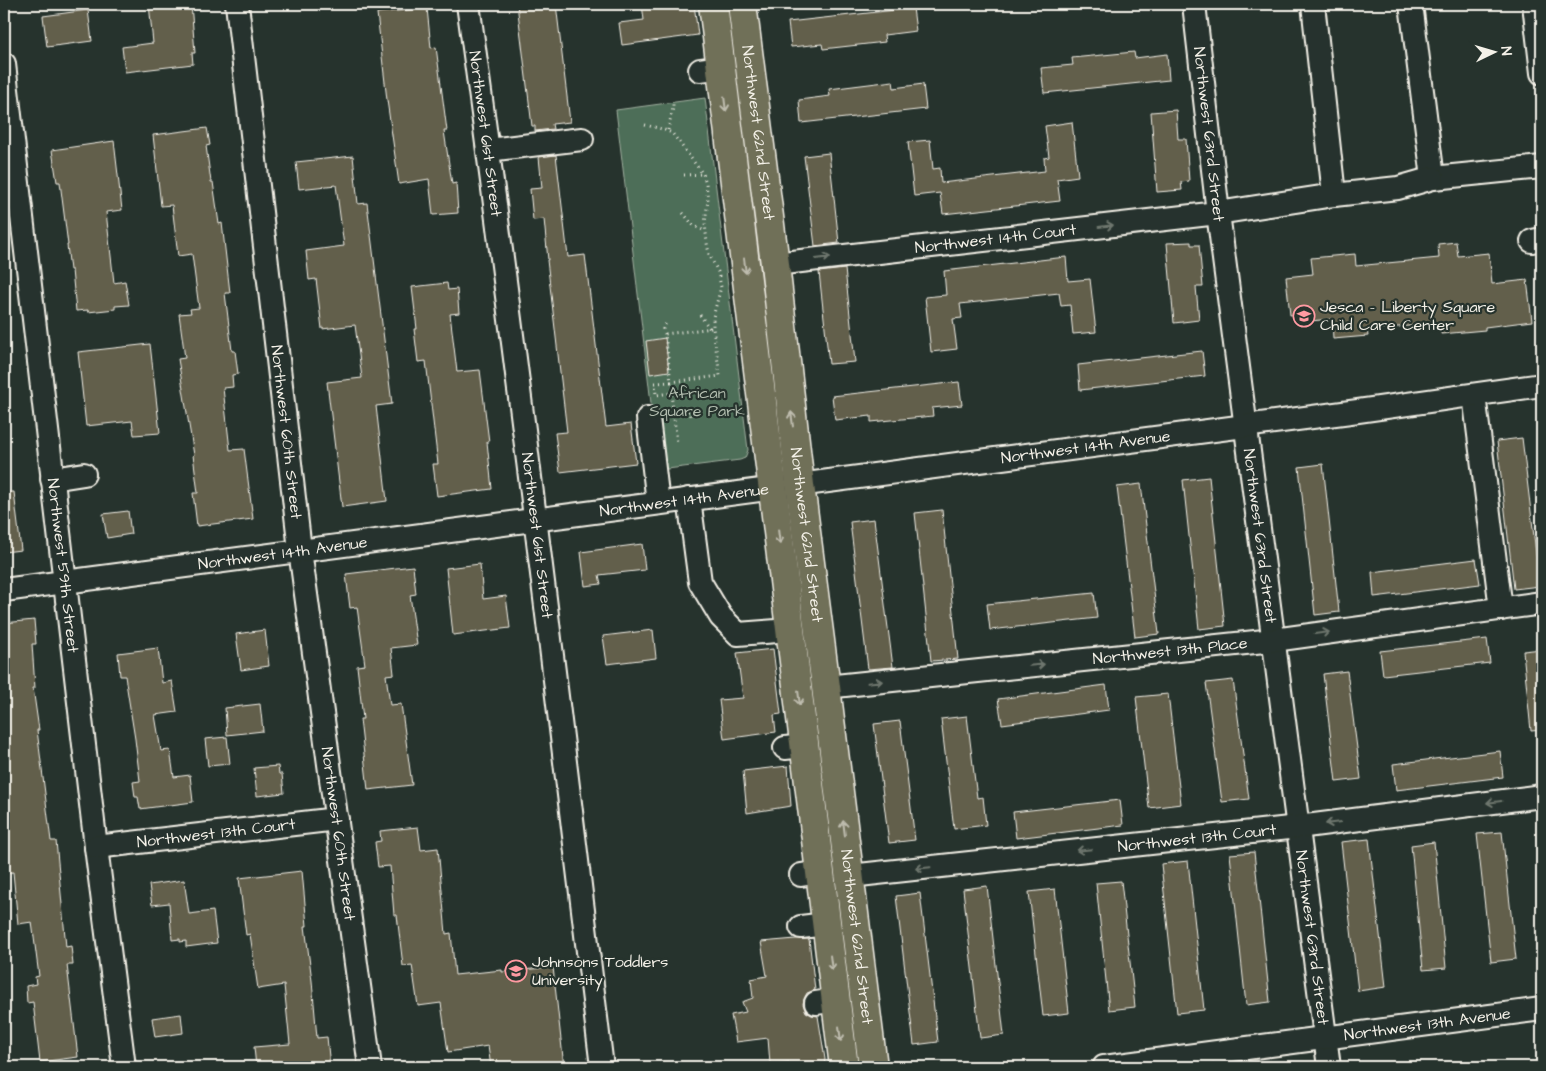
<svg xmlns="http://www.w3.org/2000/svg" width="1546" height="1071" font-family="'Architects Daughter',sans-serif">
	<style>
		.green { fill: #4e6e59; stroke: #a1b0a0 }
		.building { fill: #625e4b; stroke: #f4f1e8 }
		.lines { fill: none; stroke-linecap: round; stroke-linejoin: round }
		.minor-casing { stroke: #f4f1e8; stroke-width: 26 }
		.major-casing { stroke: #f4f1e8; stroke-width: 31 }
		.path { stroke: #f4f1e8; stroke-width: 3; stroke-dasharray: 1 4; stroke-linecap: butt }
		.minor { stroke: #26332d; stroke-width: 22 }
		.major { stroke: #706f59; stroke-width: 28 }
		.oneway { stroke: #bfbdaf }
		.oneway2 { stroke: #6e766e }
		.labels { text-anchor: middle; dominant-baseline: central; stroke-width: 4.5; stroke-linejoin: round; paint-order: stroke }
		.street-label { font-size: 16px; fill: #f4f1e8; stroke: #26332d }
		.poi-label { font-size: 16px; fill: #f4f1e8; stroke: #26332d; text-anchor: start }
		.park-label { font-size: 16px; fill: #b2bdaf; stroke: #26332d }
	</style>
	<rect width="100%" height="100%" fill="#26332d"/>
	<filter id="ink" filterUnits="userSpaceOnUse"><feTurbulence type="fractalNoise" baseFrequency=".02" numOctaves="2"/><feDisplacementMap in="SourceGraphic" scale="10" xChannelSelector="R" yChannelSelector="G"/><feConvolveMatrix kernelMatrix="1 2 1 2 8 2 1 2 1" color-interpolation-filters="sRGB"/></filter>
	<g filter="url(#ink)">
		<path class="green" d="M705,98L748,450L745,458L740,460L659,470L616,110Z"/>
		<path class="building" d="M149,4H191L195,53H192L193,64L125,72L122,47L153,43Z
			M517,4H556L570,122L552,124L553,129L535,131V126H532Z
			M642,4H694L698,35L622,45L619,23L644,20Z
			M427,8L431,48L436,47L447,131H444L452,184L456,183L458,213L433,215L429,179L399,184L387,100L377,13Z
			M913,8L916,31L884,35L885,42L823,49L822,44L791,47L788,22Z
			M88,10L92,41L47,47L43,16Z
			M1134,52L1135,58L1167,54L1169,80L1044,93L1041,68L1073,65L1072,58Z
			M893,81L894,88L923,84L926,109L801,123L799,100L830,96L829,89Z
			M1176,110L1178,139H1186L1189,181L1181,182L1182,190L1157,192L1151,112Z
			M1072,122L1078,176L1057,179L1060,201L943,214L940,193L914,196L908,142L930,140L933,169L940,168L941,183L1045,171L1044,158L1049,157L1045,126Z
			M207,128L210,145L206,146L211,182H213L219,224L222,223L230,293H225L232,351H235L238,374L232,375L233,387L223,388L230,450L244,449L253,519L197,526L193,493H198L193,455H194L178,359L185,358L179,314L191,313L190,309L199,308L192,254L178,256L172,205L161,206L153,135Z
			M114,141L122,210L106,212L114,283L125,281L129,305L115,306V309L88,312V310L76,311L72,270H70L67,245H68L60,182H57L52,150Z
			M829,153L839,243L815,246L804,156Z
			M556,155L568,257L585,255L606,427L631,424L636,463L560,472L555,433L567,432L547,260H548L544,219L533,220L530,189L542,188L539,157Z
			M353,156L358,204L367,203L392,404L376,406L387,501L342,507L327,382L362,378L355,325L322,329L316,279L309,280L306,251L344,246L336,185L299,189L296,162Z
			M1191,242V245H1199L1203,287H1196L1199,320L1174,323L1167,243Z
			M1456,242L1458,256L1489,253L1492,284L1527,280L1532,321L1485,327V330L1441,334L1440,323L1367,330L1368,336L1333,339L1332,319L1310,321L1309,313L1290,315L1286,277L1313,274L1311,258L1355,254L1356,266L1439,258L1438,244Z
			M1066,257L1068,281L1090,279L1096,332L1073,334L1070,305L1061,306L1059,293L960,304L962,318L953,319L957,349L931,352L925,297L946,295L944,271Z
			M845,269L855,362L829,364L819,272Z
			M447,283L448,290L457,289L459,313L450,314L457,372L480,370L489,442H487L492,489L437,496L433,464H438L426,361L418,362L414,329H417L412,287Z
			M665,338L669,371L650,374L646,341Z
			M150,344L160,433L134,435L132,421L86,426L78,352Z
			M1202,351L1205,376L1080,390L1078,365Z
			M959,382L962,405L932,408L933,416L871,422V416L835,420L832,396Z
			M1522,438L1540,586L1514,589L1497,441Z
			M1323,464L1339,612L1315,615L1299,467Z
			M1209,477L1225,626L1199,629L1183,480Z
			M1141,484L1159,634L1135,637L1117,487Z
			M4,492H14L21,550L4,552Z
			M942,510L958,659L931,661L915,513Z
			M128,511L131,534L107,538L103,514Z
			M874,519L893,667L868,669L850,522Z
			M642,544L645,570L599,575L601,584L585,586L581,552Z
			M1476,559L1480,584L1374,597L1372,572Z
			M480,564L483,599L506,596L510,628L453,635L446,568Z
			M413,566L416,594L410,595L417,645L391,648L394,674L386,675L390,705L401,704L412,785L368,790L360,719H363L357,666L365,665L357,607L350,608L346,574Z
			M1094,593L1097,618L990,630L987,604Z
			M34,620L36,644H32L35,688H33L39,730H37L51,841H56L66,947L71,946L73,965H67L78,1057L40,1062L33,1002L27,1003L26,986L36,984L35,977L39,976L32,922L18,924L13,872L4,873V808H8L4,773V623Z
			M265,630L269,666L241,670L236,634Z
			M653,630L656,658L607,664L603,636Z
			M1487,639L1490,663L1383,675L1380,651Z
			M158,648L162,683L172,681L177,712L155,715L161,751L170,750L174,777L190,775L193,802L140,809L138,797H135L133,782L140,781L135,739L125,676H120L118,653Z
			M773,649L781,714L774,715L776,732L724,739L719,700L743,698L737,653Z
			M1542,649V730L1531,731L1523,651Z
			M1347,671L1361,779L1336,782L1323,674Z
			M1233,680L1249,799L1222,802L1206,683Z
			M1106,685L1109,710L1002,724L998,699Z
			M1168,694L1181,804L1149,808L1136,697Z
			M260,704L263,731L227,735L225,708Z
			M967,716L977,798L983,797L986,825L954,829L941,719Z
			M900,721L915,840L889,843L874,724Z
			M227,737L230,764L208,766L205,739Z
			M1500,751L1503,777L1396,790L1393,764Z
			M278,766L279,774H282L284,793L257,796L254,768Z
			M788,766L791,806L747,813L743,771Z
			M1120,800L1123,825L1016,838L1013,812Z
			M418,827L421,850L438,848L446,934L451,933L455,975L502,970V972L553,967L564,1067H491L488,1046L448,1052L441,1003L418,1006L412,965L403,966L397,915H394L390,866L378,867L375,842L381,841L380,831Z
			M1502,832L1516,959L1491,962L1477,834Z
			M1369,839L1386,987L1358,991L1341,842Z
			M1434,842L1446,968L1423,970L1411,845Z
			M1254,852L1270,1002L1246,1005L1230,854Z
			M1188,861L1204,1010L1177,1013L1161,864Z
			M302,871L307,926H305L312,981L317,1038L327,1037L330,1067H256L254,1047L290,1044L284,985L258,989L250,934L246,935L239,878Z
			M184,880L189,914L213,911L217,943L186,947V941L180,942V939L172,940L169,903L152,905L149,885Z
			M1121,881L1135,1007L1109,1010L1096,883Z
			M987,886L1004,1035L980,1038L963,889Z
			M1055,889L1069,1013L1043,1016L1029,892Z
			M920,893L938,1042L914,1045L896,896Z
			M796,939H809L815,990L807,993L804,999L803,1004L806,1012L812,1015L818,1016L825,1059L824,1067H789V1062L770,1064L768,1038L736,1042L731,1015L746,1012L742,1002L753,998L751,979L767,976L761,942Z
			M181,1014L183,1033L155,1037L152,1018Z"/>
		<g class="lines">
			<g class="minor-casing">
				<g id="minor">
					<path id="s1" d="M237,4L300,550L370,1067"/>
					<path id="s2" d="M468,4C517,358 559,713 602,1067"/>
					<path id="s3" d="M1194,4L1218,213L1329,1067"/>
					<path d="M1313,4L1334,195"/>
					<path d="M1411,4L1433,178L1542,167"/>
					<path d="M1534,4L1542,73"/>
					<path id="s4" d="M4,64L96,847L124,1067"/>
					<path d="M700,70L721,67"/>
					<path d="M488,150L582,139"/>
					<path d="M1532,241L1542,239"/>
					<path id="s5" d="M775,264L1218,213L1334,195L1398,188L1433,178"/>
					<path d="M1474,395L1501,609"/>
					<path d="M648,418L658,503"/>
					<path d="M52,479L84,474"/>
					<path d="M689,499L700,582L721,617L738,634L790,630"/>
					<path id="s6" d="M4,590L1358,411L1542,385"/>
					<path id="s7" d="M826,687L1274,640L1542,603"/>
					<path d="M785,748L804,746"/>
					<path id="s8" d="M96,847L337,819"/>
					<path d="M801,875L820,872"/>
					<path id="s9" d="M850,876L1298,827L1542,796"/>
					<path d="M801,927L826,924"/>
					<path d="M816,1003L836,1000"/>
					<path id="s10" d="M1104,1067L1542,1009"/>
				</g>
			</g>
			<g class="major-casing">
				<g id="major">
					<path d="M713,4L844,1067"/>
					<path id="s11" d="M742,4L775,264L800,485L826,687L873,1067"/>
				</g>
			</g>
			<path class="path" d="M645,125L662,129L672,133L703,174L706,183L708,200L705,223L707,243L709,254L718,272L721,287L713,317V328L665,334L671,382L720,376L713,328
				M668,130L673,108V102
				M684,175L702,174
				M683,213L694,226L705,231
				M700,315L710,329
				M665,334L663,329L667,321
				M671,382L655,383L656,395L671,393L677,443
				M673,413L689,411L690,416"/>
			<use href="#minor" class="minor"/>
			<use href="#major" class="major"/>
		</g>
		<defs><path id="oneway-shaft" d="M-6 0H5M1.5-3L5.5 0L1.5 3" fill="none" stroke-width="1.6" stroke-linecap="round" stroke-linejoin="round" transform="scale(1.25)"/></defs>
		<g class="oneway">
			<use href="#oneway-shaft" transform="translate(725 104) rotate(83)"/>
			<use href="#oneway-shaft" transform="translate(745 266) rotate(83)"/>
			<use href="#oneway-shaft" transform="translate(792 419) rotate(-97)"/>
			<use href="#oneway-shaft" transform="translate(779 537) rotate(83)"/>
			<use href="#oneway-shaft" transform="translate(799 698) rotate(83)"/>
			<use href="#oneway-shaft" transform="translate(844 828) rotate(-97)"/>
			<use href="#oneway-shaft" transform="translate(831 963) rotate(83)"/>
			<use href="#oneway-shaft" transform="translate(840 1034) rotate(83)"/>
		</g>
		<g class="oneway2">
			<use href="#oneway-shaft" transform="translate(1106 226) rotate(-7)"/>
			<use href="#oneway-shaft" transform="translate(823 258) rotate(-7)"/>
			<use href="#oneway-shaft" transform="translate(1322 633) rotate(-8)"/>
			<use href="#oneway-shaft" transform="translate(1037 665) rotate(-6)"/>
			<use href="#oneway-shaft" transform="translate(875 682) rotate(-6)"/>
			<use href="#oneway-shaft" transform="translate(1494 802) rotate(173)"/>
			<use href="#oneway-shaft" transform="translate(1333 823) rotate(173)"/>
			<use href="#oneway-shaft" transform="translate(1084 850) rotate(174)"/>
			<use href="#oneway-shaft" transform="translate(923 868) rotate(174)"/>
		</g>
	</g>
	<defs>
		<g id="school-ring" transform="scale(1.125)"><circle r="9.5" fill="#26332d" stroke="#ff9aa2" stroke-width="1.5"/><path d="M0-5L7-2L0 1L-7-2ZM-4 1L0 2.5L4 1V4Q0 6-4 4Z" fill="#ff9aa2"/></g>
	</defs>
	<g fill-rule="evenodd">
		<use href="#school-ring" x="1304" y="316"/>
		<use href="#school-ring" x="516" y="971"/>
	</g>
	<g class="labels">
		<g class="street-label">
			<text stroke="none"><textPath href="#s2" startOffset="131">Northwest 61st Street</textPath></text>
			<text stroke="none"><textPath href="#s11" startOffset="130">Northwest 62nd Street</textPath></text>
			<text stroke="none"><textPath href="#s3" startOffset="131">Northwest 63rd Street</textPath></text>
			<text stroke="none"><textPath href="#s5" startOffset="222">Northwest 14th Court</textPath></text>
			<text stroke="none"><textPath href="#s1" startOffset="431">Northwest 60th Street</textPath></text>
			<text stroke="none"><textPath href="#s6" startOffset="1091">Northwest 14th Avenue</textPath></text>
			<text stroke="none"><textPath href="#s6" startOffset="686">Northwest 14th Avenue</textPath></text>
			<text stroke="none"><textPath href="#s2" startOffset="536">Northwest 61st Street</textPath></text>
			<text stroke="none"><textPath href="#s11" startOffset="535">Northwest 62nd Street</textPath></text>
			<text stroke="none"><textPath href="#s3" startOffset="536">Northwest 63rd Street</textPath></text>
			<text stroke="none"><textPath href="#s6" startOffset="281">Northwest 14th Avenue</textPath></text>
			<text stroke="none"><textPath href="#s4" startOffset="505">Northwest 59th Street</textPath></text>
			<text stroke="none"><textPath href="#s7" startOffset="346">Northwest 13th Place</textPath></text>
			<text stroke="none"><textPath href="#s8" startOffset="121">Northwest 13th Court</textPath></text>
			<text stroke="none"><textPath href="#s1" startOffset="836">Northwest 60th Street</textPath></text>
			<text stroke="none"><textPath href="#s9" startOffset="349">Northwest 13th Court</textPath></text>
			<text stroke="none"><textPath href="#s11" startOffset="940">Northwest 62nd Street</textPath></text>
			<text stroke="none"><textPath href="#s3" startOffset="941">Northwest 63rd Street</textPath></text>
			<text stroke="none"><textPath href="#s10" startOffset="326">Northwest 13th Avenue</textPath></text>
		</g>
		<g class="poi-label">
			<text x="1320" y="307">Jesca - Liberty Square<tspan x="1320" dy="18">Child Care Center</tspan></text>
			<text x="532" y="962">Johnsons Toddlers<tspan x="532" dy="18">University</tspan></text>
		</g>
		<g class="park-label">
			<text x="697" y="393">African<tspan x="697" dy="18">Square Park</tspan></text>
		</g>
	</g>
	<rect width="1546" height="1071" fill="none" stroke="#26332d" stroke-width="20"/>
	<rect x="10" y="10" width="1526" height="1051" fill="none" stroke="#f4f1e8" stroke-width="2" filter="url(#ink)"/>
	<g transform="translate(1494 52) rotate(85)" stroke="#26332d" stroke-width="4" paint-order="stroke">
	<path d="M0-4L9 19L0 12L-9 19Z" fill="#f4f1e8"/>
	<text y="-8" font-size="14" font-weight="bold" text-anchor="middle" fill="#f4f1e8">N</text>
	</g>
</svg>
